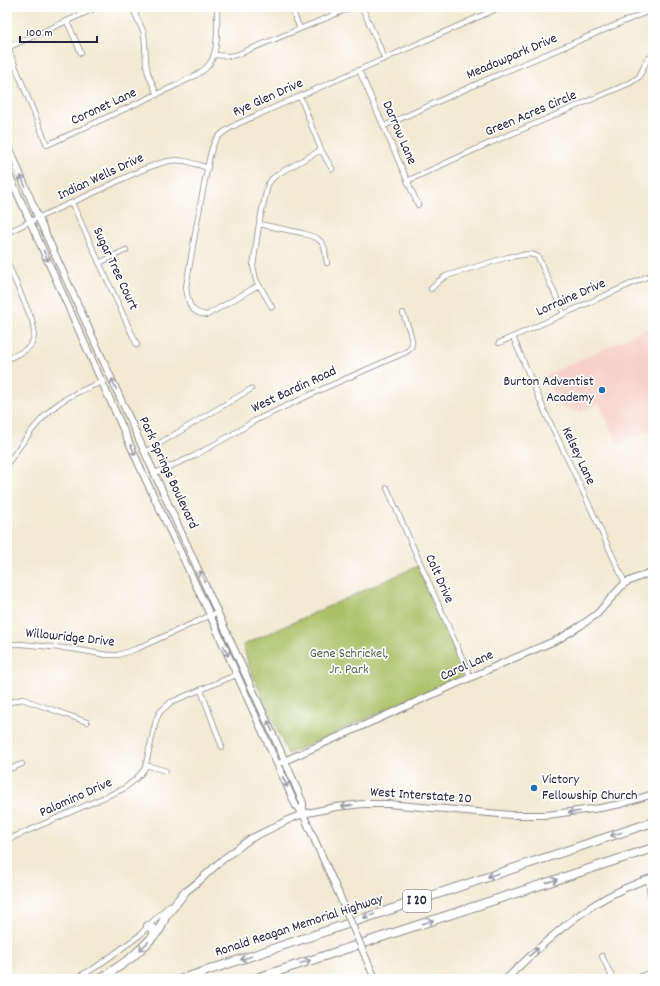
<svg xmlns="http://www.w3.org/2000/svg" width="660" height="986" font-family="Dekko,sans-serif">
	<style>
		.built { fill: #f7d1c8 }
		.green { fill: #aac066; stroke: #667150 }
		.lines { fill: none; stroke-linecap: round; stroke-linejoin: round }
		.street-casing { stroke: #8a8686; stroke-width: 6 }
		.secondary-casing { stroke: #8a8686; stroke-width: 8 }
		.highway-casing { stroke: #8a8686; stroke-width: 10 }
		.street { stroke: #fff; stroke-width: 4.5 }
		.secondary { stroke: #fff; stroke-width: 6 }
		.highway { stroke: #fff; stroke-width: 8 }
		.secondary-bridge-casing { stroke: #8a8686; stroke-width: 8; stroke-linecap: butt }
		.secondary-bridge { stroke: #fff; stroke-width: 6 }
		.oneway { stroke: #9c9ca7 }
		.poi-dot { fill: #1f6fb2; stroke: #fff; stroke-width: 1.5 }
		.labels { text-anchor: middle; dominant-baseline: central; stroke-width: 3.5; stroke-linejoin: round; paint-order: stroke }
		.shield { fill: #fff; stroke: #646476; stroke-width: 1 }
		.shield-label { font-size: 13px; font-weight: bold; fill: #22223b }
		.street-label { font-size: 14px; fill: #22223b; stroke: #fff }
		.poi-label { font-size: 14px; fill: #22223b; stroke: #fff; text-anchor: end }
		.park-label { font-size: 14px; fill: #58614c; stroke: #fff }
	</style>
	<rect width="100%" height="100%" fill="#fff"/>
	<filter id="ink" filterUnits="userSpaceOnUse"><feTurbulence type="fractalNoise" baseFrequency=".025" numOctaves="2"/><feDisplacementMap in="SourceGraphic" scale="8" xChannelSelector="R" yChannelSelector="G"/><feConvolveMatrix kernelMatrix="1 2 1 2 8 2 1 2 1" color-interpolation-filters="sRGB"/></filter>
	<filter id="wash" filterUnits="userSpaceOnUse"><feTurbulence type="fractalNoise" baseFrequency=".012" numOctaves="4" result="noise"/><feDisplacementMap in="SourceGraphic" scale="16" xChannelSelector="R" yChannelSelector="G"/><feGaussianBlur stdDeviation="0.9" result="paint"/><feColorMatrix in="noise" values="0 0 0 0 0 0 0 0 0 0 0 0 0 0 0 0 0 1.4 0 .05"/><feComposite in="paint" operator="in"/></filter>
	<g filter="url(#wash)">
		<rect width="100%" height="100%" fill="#f3e9d2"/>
		<path class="built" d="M653,326V428L618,445L599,403L582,412L560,407L545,376Z"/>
		<path class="green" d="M418,566L467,674L288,754L250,669L243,645Z"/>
	</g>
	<g filter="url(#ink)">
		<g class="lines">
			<g class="street-casing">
				<path id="street" d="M132,7L144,33L145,44L146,63L148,73L157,95
					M291,7L300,29
					M362,7L385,59
					M67,21L81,53
					M7,48L98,7
					M8,48L47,145L179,84C188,79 204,73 210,63C219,50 217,23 217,7
					M214,55L229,56L236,55L324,19L352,7
					M359,70L418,205
					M300,96L321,150L332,169
					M384,126L490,78L649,11
					M407,181L483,146L630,83L639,77L647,60L653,55
					M72,203L137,345
					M259,224L302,233L317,238L323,244L325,250L327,263
					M7,233C39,216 72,203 104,188C123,179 148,165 169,161C182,158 195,164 208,168
					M7,262L32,320C39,346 28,350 7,359
					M99,263L126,250
					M259,285L207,315C189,313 188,302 186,287C192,251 198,215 205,180C208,167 209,152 215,141C220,133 229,129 237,124L501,7
					M431,289L439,281L446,276L508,257L529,254L534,255L538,257L564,314
					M272,307L256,280L253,266L259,224L268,184L273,178L278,174L321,150
					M513,337L545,412L580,485L625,583
					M499,343L653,274
					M145,452L251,389
					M7,464C22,444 38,419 58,404C71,394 87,388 102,382
					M155,473L194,456L233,434L254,421L327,387L404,353C406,352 410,350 411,347C415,340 405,320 403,313
					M387,488L471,678
					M7,644H21L73,649L107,655H118L136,649L218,612
					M201,690L222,747
					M7,703L22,699L28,701L87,722
					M146,765L166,771
					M7,770L22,764
					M7,840L123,789C132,783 139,777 145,768L156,720L160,712L171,702L236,675
					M648,879L650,894L653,899
					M602,956L613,979
					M74,979L93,969L114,954L140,935L148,926L170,905
					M635,979L653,971"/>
			</g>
			<g class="secondary-casing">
				<path id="secondary" d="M647,7L653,19
					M7,142L38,217L285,761L303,803V814
					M7,170L145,478L210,615L296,806L303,814L338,892
					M282,762L503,663L559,639L580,626L597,614L620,588L625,583L653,571
					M184,893L198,882L222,860L250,839L290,819L303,814L336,807L363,804H388L511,815H547L600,808L621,804L653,794
					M371,970L376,979
					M506,979C530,956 555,932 582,913C603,897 628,886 653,877"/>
			</g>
			<g class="highway-casing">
				<path id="highway" d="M148,926L153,929L155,935
					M101,979L131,958L146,944L160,929L165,917L184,893
					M182,979L653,822
					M254,979L653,848"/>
			</g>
			<use href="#street" class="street"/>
			<use href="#secondary" class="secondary"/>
			<use href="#highway" class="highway"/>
			<g class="secondary-bridge-casing">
				<path id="secondary-bridge" d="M338,892L371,970"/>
			</g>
			<use href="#secondary-bridge" class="secondary-bridge"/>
		</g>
		<defs><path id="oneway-shaft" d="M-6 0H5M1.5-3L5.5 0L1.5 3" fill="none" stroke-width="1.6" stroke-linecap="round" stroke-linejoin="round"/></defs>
		<g class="oneway">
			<use href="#oneway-shaft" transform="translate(23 181) rotate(-113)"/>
			<use href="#oneway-shaft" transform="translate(46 256) rotate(66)"/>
			<use href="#oneway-shaft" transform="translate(114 384) rotate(-114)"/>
			<use href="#oneway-shaft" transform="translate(133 450) rotate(66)"/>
			<use href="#oneway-shaft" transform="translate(202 576) rotate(-114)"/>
			<use href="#oneway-shaft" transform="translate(226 651) rotate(66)"/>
			<use href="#oneway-shaft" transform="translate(270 726) rotate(-114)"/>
			<use href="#oneway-shaft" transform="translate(285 782) rotate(66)"/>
			<use href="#oneway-shaft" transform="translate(347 806) rotate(173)"/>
			<use href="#oneway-shaft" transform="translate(574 812) rotate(173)"/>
			<use href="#oneway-shaft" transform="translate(616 834) rotate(162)"/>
			<use href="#oneway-shaft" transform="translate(493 875) rotate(162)"/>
			<use href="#oneway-shaft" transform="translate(552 881) rotate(-18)"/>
			<use href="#oneway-shaft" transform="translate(369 916) rotate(162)"/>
			<use href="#oneway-shaft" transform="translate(428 922) rotate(-18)"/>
			<use href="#oneway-shaft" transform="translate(144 946) rotate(136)"/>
			<use href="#oneway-shaft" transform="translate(534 952) rotate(-41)"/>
			<use href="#oneway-shaft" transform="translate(246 958) rotate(162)"/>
			<use href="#oneway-shaft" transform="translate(305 962) rotate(-18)"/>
		</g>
	</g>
	<g class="poi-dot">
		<circle cx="602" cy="390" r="4"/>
		<circle cx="534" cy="788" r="4"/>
	</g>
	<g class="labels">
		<rect class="shield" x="403" y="890" width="28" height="22" rx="3"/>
		<g class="shield-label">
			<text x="417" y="901">I 20</text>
		</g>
		<g class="street-label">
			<text transform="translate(512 57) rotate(-23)">Meadowpark Drive</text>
			<text transform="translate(268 98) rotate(-24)">Rye Glen Drive</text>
			<text transform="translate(104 107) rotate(-25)">Coronet Lane</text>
			<text transform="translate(531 114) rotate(-23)">Green Acres Circle</text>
			<text transform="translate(399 133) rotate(67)">Darrow Lane</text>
			<text transform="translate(101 177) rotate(-25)">Indian Wells Drive</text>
			<text transform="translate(115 269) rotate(65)">Sugar Tree Court</text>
			<text transform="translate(571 298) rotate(-24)">Lorraine Drive</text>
			<text transform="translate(294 390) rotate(-25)">West Bardin Road</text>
			<text transform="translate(578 456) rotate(65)">Kelsey Lane</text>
			<text transform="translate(168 473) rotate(65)">Park Springs Boulevard</text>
			<text transform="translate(439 579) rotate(66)">Colt Drive</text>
			<text transform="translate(70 638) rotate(6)">Willowridge Drive</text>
			<text transform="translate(467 666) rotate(-24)">Carol Lane</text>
			<text transform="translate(421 796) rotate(4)">West Interstate 20</text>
			<text transform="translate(76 798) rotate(-24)">Palomino Drive</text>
			<text transform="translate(299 926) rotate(-18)">Ronald Reagan Memorial Highway</text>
		</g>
		<g class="poi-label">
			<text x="594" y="382">Burton Adventist<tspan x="594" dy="16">Academy</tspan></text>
			<text x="542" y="780" text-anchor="start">Victory<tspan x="542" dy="16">Fellowship Church</tspan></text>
		</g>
		<g class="park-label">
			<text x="349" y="654">Gene Schrickel,<tspan x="349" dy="16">Jr. Park</tspan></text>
		</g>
	</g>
	<rect width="660" height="986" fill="none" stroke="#fff" stroke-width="24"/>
	<path d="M20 36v6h77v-6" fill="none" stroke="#22223b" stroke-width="2"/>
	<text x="26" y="36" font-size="12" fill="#22223b" stroke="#ffffff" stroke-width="3" paint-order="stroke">100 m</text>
</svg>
